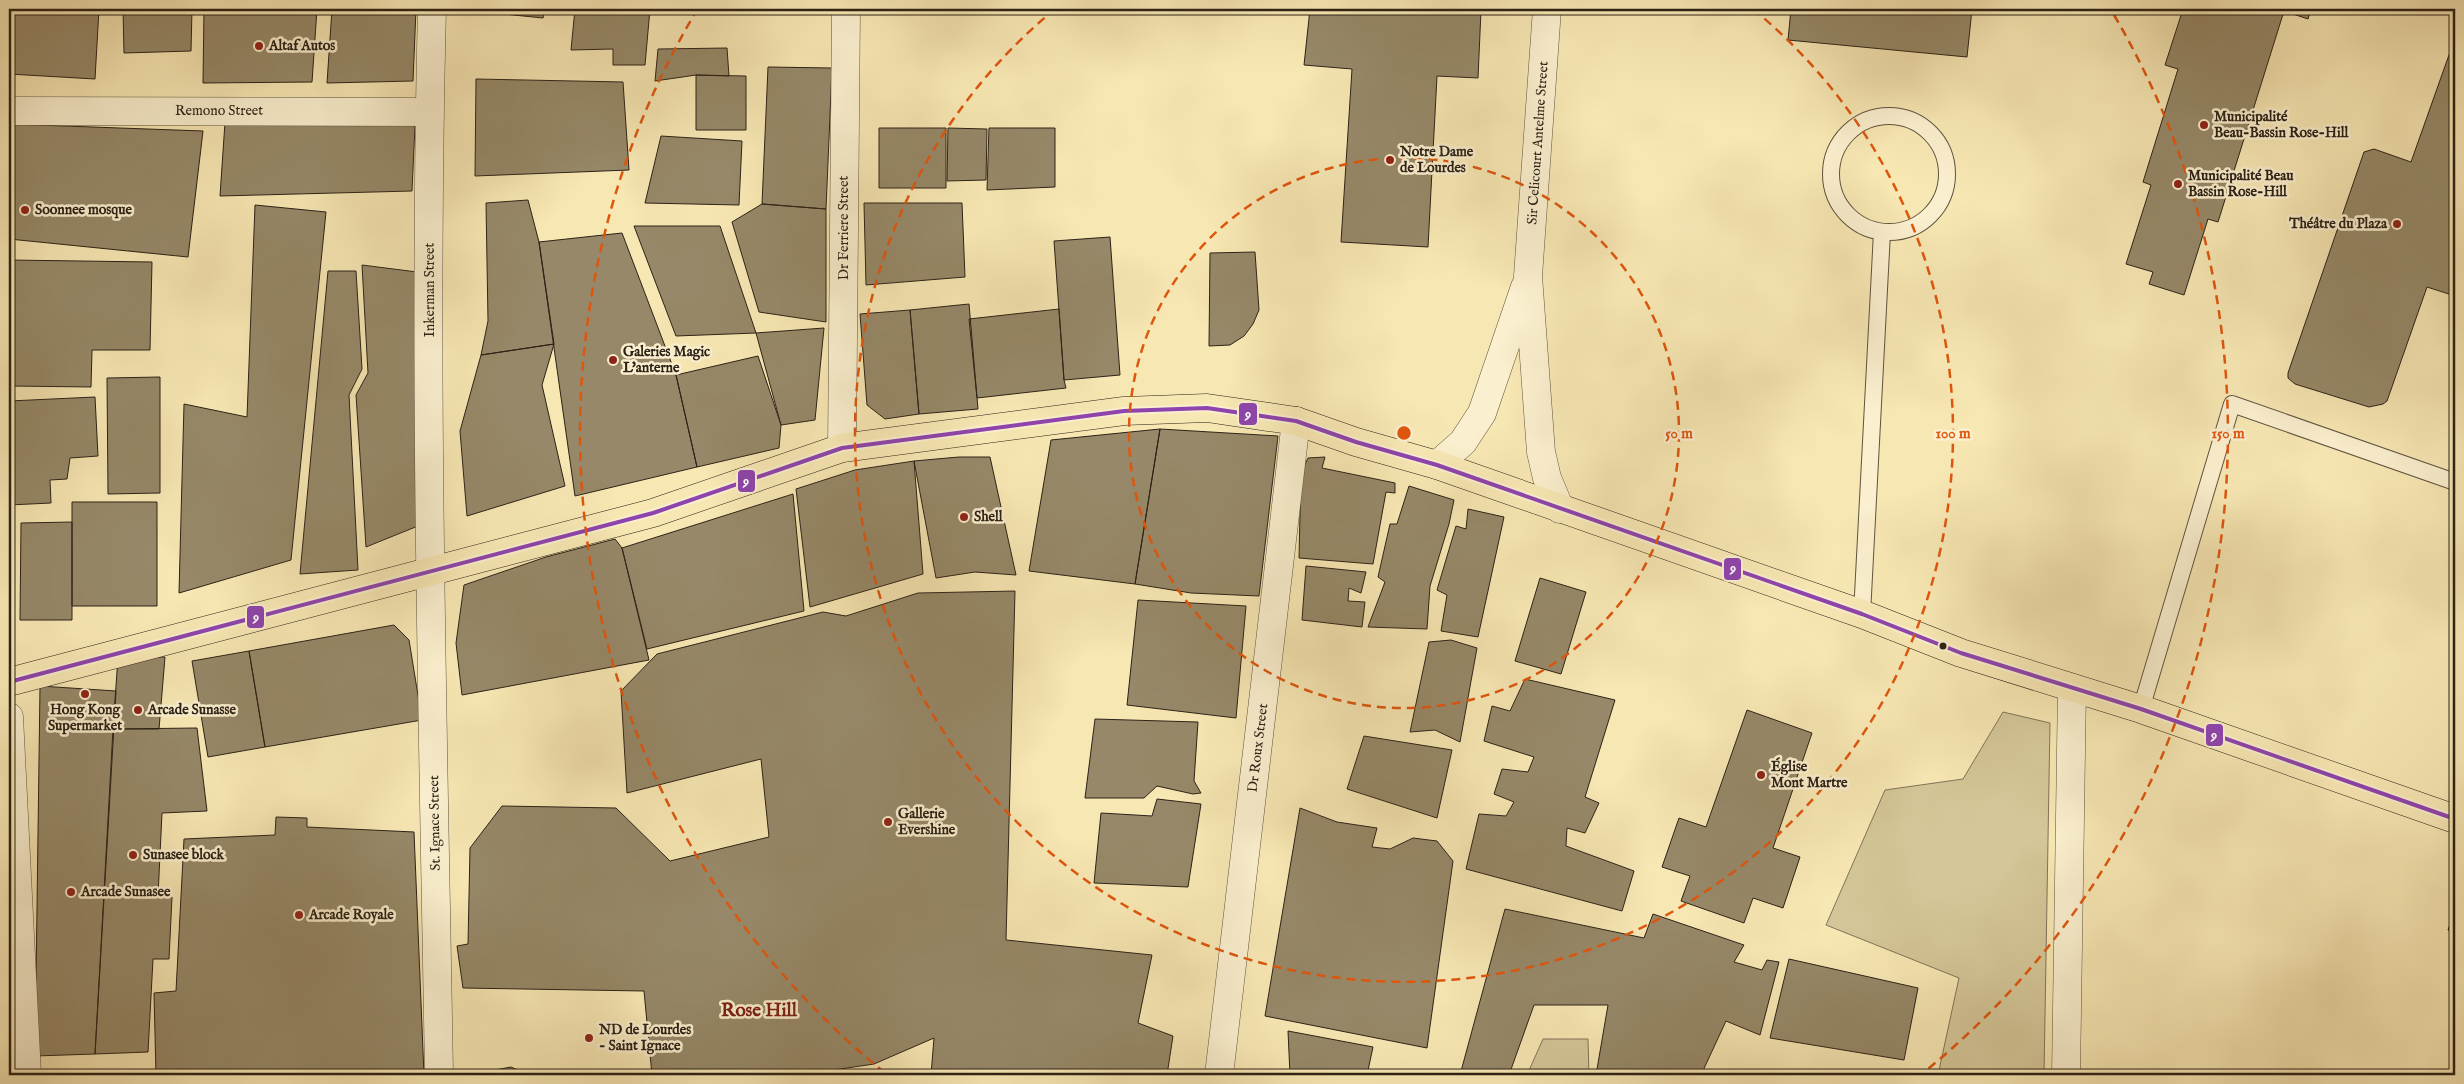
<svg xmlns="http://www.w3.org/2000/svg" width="2464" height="1084" font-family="'IM FELL English',serif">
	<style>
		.green { fill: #d4c698; stroke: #807458 }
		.building { fill: #968868; stroke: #2c2217 }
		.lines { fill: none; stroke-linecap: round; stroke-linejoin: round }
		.service-casing { stroke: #5f533e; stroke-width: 18 }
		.minor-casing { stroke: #5f533e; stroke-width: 29 }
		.tertiary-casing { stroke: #5f533e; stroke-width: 29 }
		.primary-casing { stroke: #2c2217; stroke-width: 29 }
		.service { stroke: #faefce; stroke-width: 16 }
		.minor { stroke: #faefce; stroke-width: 28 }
		.tertiary { stroke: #faefce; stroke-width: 28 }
		.primary { stroke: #f7e7b3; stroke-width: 28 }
		.bus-1-casing { stroke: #faefce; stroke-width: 8 }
		.bus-1 { stroke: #8e44ad; stroke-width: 4 }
		.ring { fill: none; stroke: #df560d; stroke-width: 2.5; stroke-dasharray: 9 6 }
		.poi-dot { fill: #8f2418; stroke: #faefce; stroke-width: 2 }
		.bus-dot { fill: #2c2217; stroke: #faefce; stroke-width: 2 }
		.labels { text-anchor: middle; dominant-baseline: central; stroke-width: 5; stroke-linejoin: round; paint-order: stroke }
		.poi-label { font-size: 14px; font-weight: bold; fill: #2c2217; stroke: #faefce; text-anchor: start }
		.street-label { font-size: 14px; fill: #2c2217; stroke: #faefce }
		.district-label { font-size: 19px; font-weight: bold; fill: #7a1f14; stroke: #faefce }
		.centre { fill: #df560d; stroke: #faefce; stroke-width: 2.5 }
		.ring-label { font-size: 15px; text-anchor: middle; font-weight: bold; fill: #df560d; stroke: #faefce; stroke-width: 5; stroke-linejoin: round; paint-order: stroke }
		.line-badge { stroke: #faefce; stroke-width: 2 }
		.badge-label { font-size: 14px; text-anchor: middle; font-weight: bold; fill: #fff }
	</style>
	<rect width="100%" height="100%" fill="#f7e7b3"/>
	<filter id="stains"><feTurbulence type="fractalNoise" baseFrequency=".004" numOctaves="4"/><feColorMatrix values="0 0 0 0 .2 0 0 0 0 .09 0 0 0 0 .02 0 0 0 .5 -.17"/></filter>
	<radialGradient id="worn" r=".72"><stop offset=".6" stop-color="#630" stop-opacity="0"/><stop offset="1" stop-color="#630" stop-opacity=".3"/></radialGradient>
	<path class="green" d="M2003,712L2050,723L2044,1075H1938L1959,978L1826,925L1885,790L1963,779Z
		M1543,1039H1588L1589,1075H1527Z"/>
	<path class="building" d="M9,9H99L95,79L9,74Z
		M123,9H192L191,51L124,53Z
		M204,9H317L312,82L203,83Z
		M332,9H416L413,81L327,83Z
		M474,9H545L543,18L474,11Z
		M575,9H650L645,65H613V49L571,50Z
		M1310,9L1481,10L1478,78L1437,76L1428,247L1341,242L1352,69L1304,65Z
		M1791,9H1972L1967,57L1788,40Z
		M2183,9H2311L2308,19L2284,11L2218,222L2208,219L2184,295L2149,284L2153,272L2126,264L2151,185L2143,182L2178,69L2165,65Z
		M2455,38V296L2427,287L2387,401L2383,404L2369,407L2295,384L2288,378V373L2364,152L2374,149L2411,162Z
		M727,48L729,76L696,75L655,81L658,49Z
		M768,67L832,68L826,209L762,204Z
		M696,75L746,76V130H696Z
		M476,79L623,82L629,170L475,176Z
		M225,122L415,125L412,191L220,196Z
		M9,124L203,131L188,257L9,239Z
		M879,128H946V188H879Z
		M948,128L987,129L986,180L947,181Z
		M989,128H1055V187L987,190Z
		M661,136L742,141L739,205L645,203Z
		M528,200L539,242L554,344L481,355L488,321L486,203Z
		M864,203H962L965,277L866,285Z
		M762,204L826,209V322L759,312L732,222Z
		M255,205L326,212L291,560L179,593L184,404L247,417Z
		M634,226H720L756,333L676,336Z
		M622,233L676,375L697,467L575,496L539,242Z
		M1110,237L1120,375L1064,380L1054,241Z
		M1255,252L1259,310L1253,324L1244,336L1230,345L1209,346L1210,253Z
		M9,260L152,262L150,350H92L91,387L9,386Z
		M362,265L417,272L418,526L366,547L356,395L368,373Z
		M328,271H356L362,369L349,395L358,570L300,574Z
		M969,304L978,409L919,414L910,310Z
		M1059,309L1064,380L1066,388L977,398L969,319Z
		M910,310L919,414L885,419L867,405L860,314Z
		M824,328L815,420L781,425L756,333Z
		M554,344L542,385L565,486L467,516L460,431L481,355Z
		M758,356L781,425L779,448L697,467L676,375Z
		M160,377V493L108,494L107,378Z
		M95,397L98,456L70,458L67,479L50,480L51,503L9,505V401Z
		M2455,418V435L2452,427Z
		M1160,429L1135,584L1029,571L1051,440Z
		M1160,429L1278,436L1259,596L1191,593L1135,584Z
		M959,457H990L1016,575L975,572L936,578L914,461Z
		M1325,457L1322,468L1395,483V493L1386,492L1373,564L1299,558L1301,473L1308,458Z
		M914,461L923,574L810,607L796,489L855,470Z
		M1409,486L1454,500L1449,524L1430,586L1427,629L1368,627L1385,582L1378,577L1390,524H1397Z
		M793,494L804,611L647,649L622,548Z
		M72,502H157V606H72Z
		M1468,509L1504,517L1478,637L1441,631L1447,595L1437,590L1456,526L1466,529Z
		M72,522V620H20L21,523Z
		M615,539L622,548L649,660L462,695L456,643L464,585L546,557Z
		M1306,566L1366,572L1361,593L1349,588L1348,601L1365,602L1362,627L1302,620Z
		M1540,578L1586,592L1561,674L1515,661Z
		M1015,591L1006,940L1152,955L1138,1023L1173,1036L1167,1075H931L934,1038L874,1064L800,1075H652L644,991L463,988L457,946L468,944L470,848L502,806L616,808L670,861L769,837L761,759L627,793L621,691L657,654L823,612L846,616L918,593Z
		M1138,600L1246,606L1236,718L1127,705Z
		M394,625L409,640L422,720L265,747L249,651Z
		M1451,640L1477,648L1460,742L1435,730L1410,732L1429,642Z
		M249,651L265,747L208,757L192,661Z
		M118,657H165L159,729H113Z
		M1525,679L1615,700L1585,797L1599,803L1585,833L1567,828L1566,846L1634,871L1622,911L1466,869L1479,814L1506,816L1514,802L1494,794L1502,769L1528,772L1534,757L1484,741L1492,706L1510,711Z
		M40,686L116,691L95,1054L35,1056Z
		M1747,710L1812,733L1773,848L1800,857L1783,908L1753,898L1744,923L1681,901L1690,876L1662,867L1679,818L1706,827Z
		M1095,719L1198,722L1194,781L1201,793L1193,794L1157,786L1144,798H1085Z
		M197,728L207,811L162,813L158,896L172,897L169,959H153L148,1052L95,1054L113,729Z
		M1364,736L1452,750L1437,818L1347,789Z
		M1157,799L1201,804L1188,887L1094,883L1101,813L1152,816Z
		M1300,808L1337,822L1377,828L1372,847L1390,849L1413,838L1437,841L1453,861L1427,1048L1265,1016Z
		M276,817L307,818V827L414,832L424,1075H156L154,993L176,991L184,839L275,835Z
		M1505,909L1644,938L1653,914L1744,945L1734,962L1762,970L1767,960L1779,962L1760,1035L1726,1021L1701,1075H1596L1608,1005H1534L1509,1075H1460Z
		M2455,909V932L2448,930Z
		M1789,959L1918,988L1904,1060L1770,1038Z
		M1288,1031L1373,1047L1367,1075H1290Z
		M511,1067L529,1075H479V1073Z"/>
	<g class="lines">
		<g class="service-casing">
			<path id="service" d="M1831 174a58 58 0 1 1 116 0a58 58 0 1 1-116 0Z
				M1862,614L1882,232
				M2141,709L2232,404L2455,482"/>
		</g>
		<g class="minor-casing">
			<path id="minor" d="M432,9C423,364 433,720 439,1075
				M1547,9L1528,276L1541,452L1547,478L1560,509
				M9,111L429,112
				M842,448L846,9
				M1437,465L1463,442L1482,413L1525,287
				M1219,1075L1296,421
				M2066,1075L2072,688"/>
		</g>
		<g class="tertiary-casing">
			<path id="tertiary" d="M9,717L27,1075"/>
		</g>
		<g class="primary-casing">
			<path id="primary" d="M9,682L653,513L842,448L1124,411L1207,408L1296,421L1356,442L1437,465L1862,614L1961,653L2141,709L2455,819"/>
		</g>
		<use href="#service" class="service"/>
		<use href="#minor" class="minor"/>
		<use href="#tertiary" class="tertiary"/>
		<use href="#primary" class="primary"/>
		<g class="bus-1-casing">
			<path id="bus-1" d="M9,682L653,513L842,448L1124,411L1207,408L1296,421L1356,442L1437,465L1862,614L1961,653L2141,709L2455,819"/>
		</g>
		<use href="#bus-1" class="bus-1"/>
	</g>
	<g class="ring">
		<circle cx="1404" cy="433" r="275"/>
		<path d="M1753 9A549 549 0 1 1 1055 9"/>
		<path d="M885 1073A824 824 0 0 1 694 15M2114 15A824 824 0 0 1 1923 1073"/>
	</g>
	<g class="poi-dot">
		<circle cx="259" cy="46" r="5"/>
		<circle cx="2204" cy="125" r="5"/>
		<circle cx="1390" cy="160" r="5"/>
		<circle cx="2178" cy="184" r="5"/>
		<circle cx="25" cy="210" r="5"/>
		<circle cx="2397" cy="224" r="5"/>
		<circle cx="613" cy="360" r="5"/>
		<circle cx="964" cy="517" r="5"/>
		<circle cx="85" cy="694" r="5"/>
		<circle cx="138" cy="710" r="5"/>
		<circle cx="1761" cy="775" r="5"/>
		<circle cx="888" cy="822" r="5"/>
		<circle cx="133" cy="855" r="5"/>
		<circle cx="71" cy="892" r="5"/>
		<circle cx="299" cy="915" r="5"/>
		<circle cx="589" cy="1038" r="5"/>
	</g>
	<circle class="bus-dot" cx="1943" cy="646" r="4.5"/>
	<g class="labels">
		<g class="poi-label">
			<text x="269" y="46">Altaf Autos</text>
			<text x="2214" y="117">Municipalité<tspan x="2214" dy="16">Beau-Bassin Rose-Hill</tspan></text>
			<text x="1400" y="152">Notre Dame<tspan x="1400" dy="16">de Lourdes</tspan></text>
			<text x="2188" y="176">Municipalité Beau<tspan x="2188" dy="16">Bassin Rose-Hill</tspan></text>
			<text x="35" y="210">Soonnee mosque</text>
			<text x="2387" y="224" text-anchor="end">Théâtre du Plaza</text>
			<text x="623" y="352">Galeries Magic<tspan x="623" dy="16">L'anterne</tspan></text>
			<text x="974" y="517">Shell</text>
			<text x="85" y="710" text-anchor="middle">Hong Kong<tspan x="85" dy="16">Supermarket</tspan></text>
			<text x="148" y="710">Arcade Sunasse</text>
			<text x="1771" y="767">Église<tspan x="1771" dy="16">Mont Martre</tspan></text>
			<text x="898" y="814">Gallerie<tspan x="898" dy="16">Evershine</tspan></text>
			<text x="143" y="855">Sunasee block</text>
			<text x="81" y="892">Arcade Sunasee</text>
			<text x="309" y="915">Arcade Royale</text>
			<text x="599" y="1030">ND de Lourdes<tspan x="599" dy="16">- Saint Ignace</tspan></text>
		</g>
		<g class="street-label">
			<text x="219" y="111">Remono Street</text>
			<text transform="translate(1538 143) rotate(-86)">Sir Celicourt Antelme Street</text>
			<text transform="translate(844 228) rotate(-90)">Dr Ferriere Street</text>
			<text transform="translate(430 290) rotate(-90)">Inkerman Street</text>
			<text transform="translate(1258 748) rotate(-83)">Dr Roux Street</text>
			<text transform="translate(435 823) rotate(-91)">St. Ignace Street</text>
		</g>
		<g class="district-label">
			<text x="759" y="1011">Rose Hill</text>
		</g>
	</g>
	<circle cx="1404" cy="433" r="8" class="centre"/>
	<g class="ring-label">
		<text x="1679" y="438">50 m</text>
		<text x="1953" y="438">100 m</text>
		<text x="2228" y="438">150 m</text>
	</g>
	<g class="line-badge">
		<rect x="1238" y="402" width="20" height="24" rx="5" fill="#8e44ad"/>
		<rect x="737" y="469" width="19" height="24" rx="5" fill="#8e44ad"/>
		<rect x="1723" y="557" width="19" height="24" rx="5" fill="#8e44ad"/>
		<rect x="246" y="605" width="19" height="24" rx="5" fill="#8e44ad"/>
		<rect x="2205" y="723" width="19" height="24" rx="5" fill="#8e44ad"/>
	</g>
	<g class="badge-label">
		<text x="1248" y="419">9</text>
		<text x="746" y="486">9</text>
		<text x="1733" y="573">9</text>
		<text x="256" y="622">9</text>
		<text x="2214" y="740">9</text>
	</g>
	<rect width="2464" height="1084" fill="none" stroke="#f7e7b3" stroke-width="30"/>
	<rect x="10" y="10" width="2444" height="1064" fill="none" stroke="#2c2217" stroke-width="2.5"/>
	<rect x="15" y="15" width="2434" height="1054" fill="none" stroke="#2c2217"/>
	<rect width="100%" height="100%" filter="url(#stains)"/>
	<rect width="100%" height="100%" fill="url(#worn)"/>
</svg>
